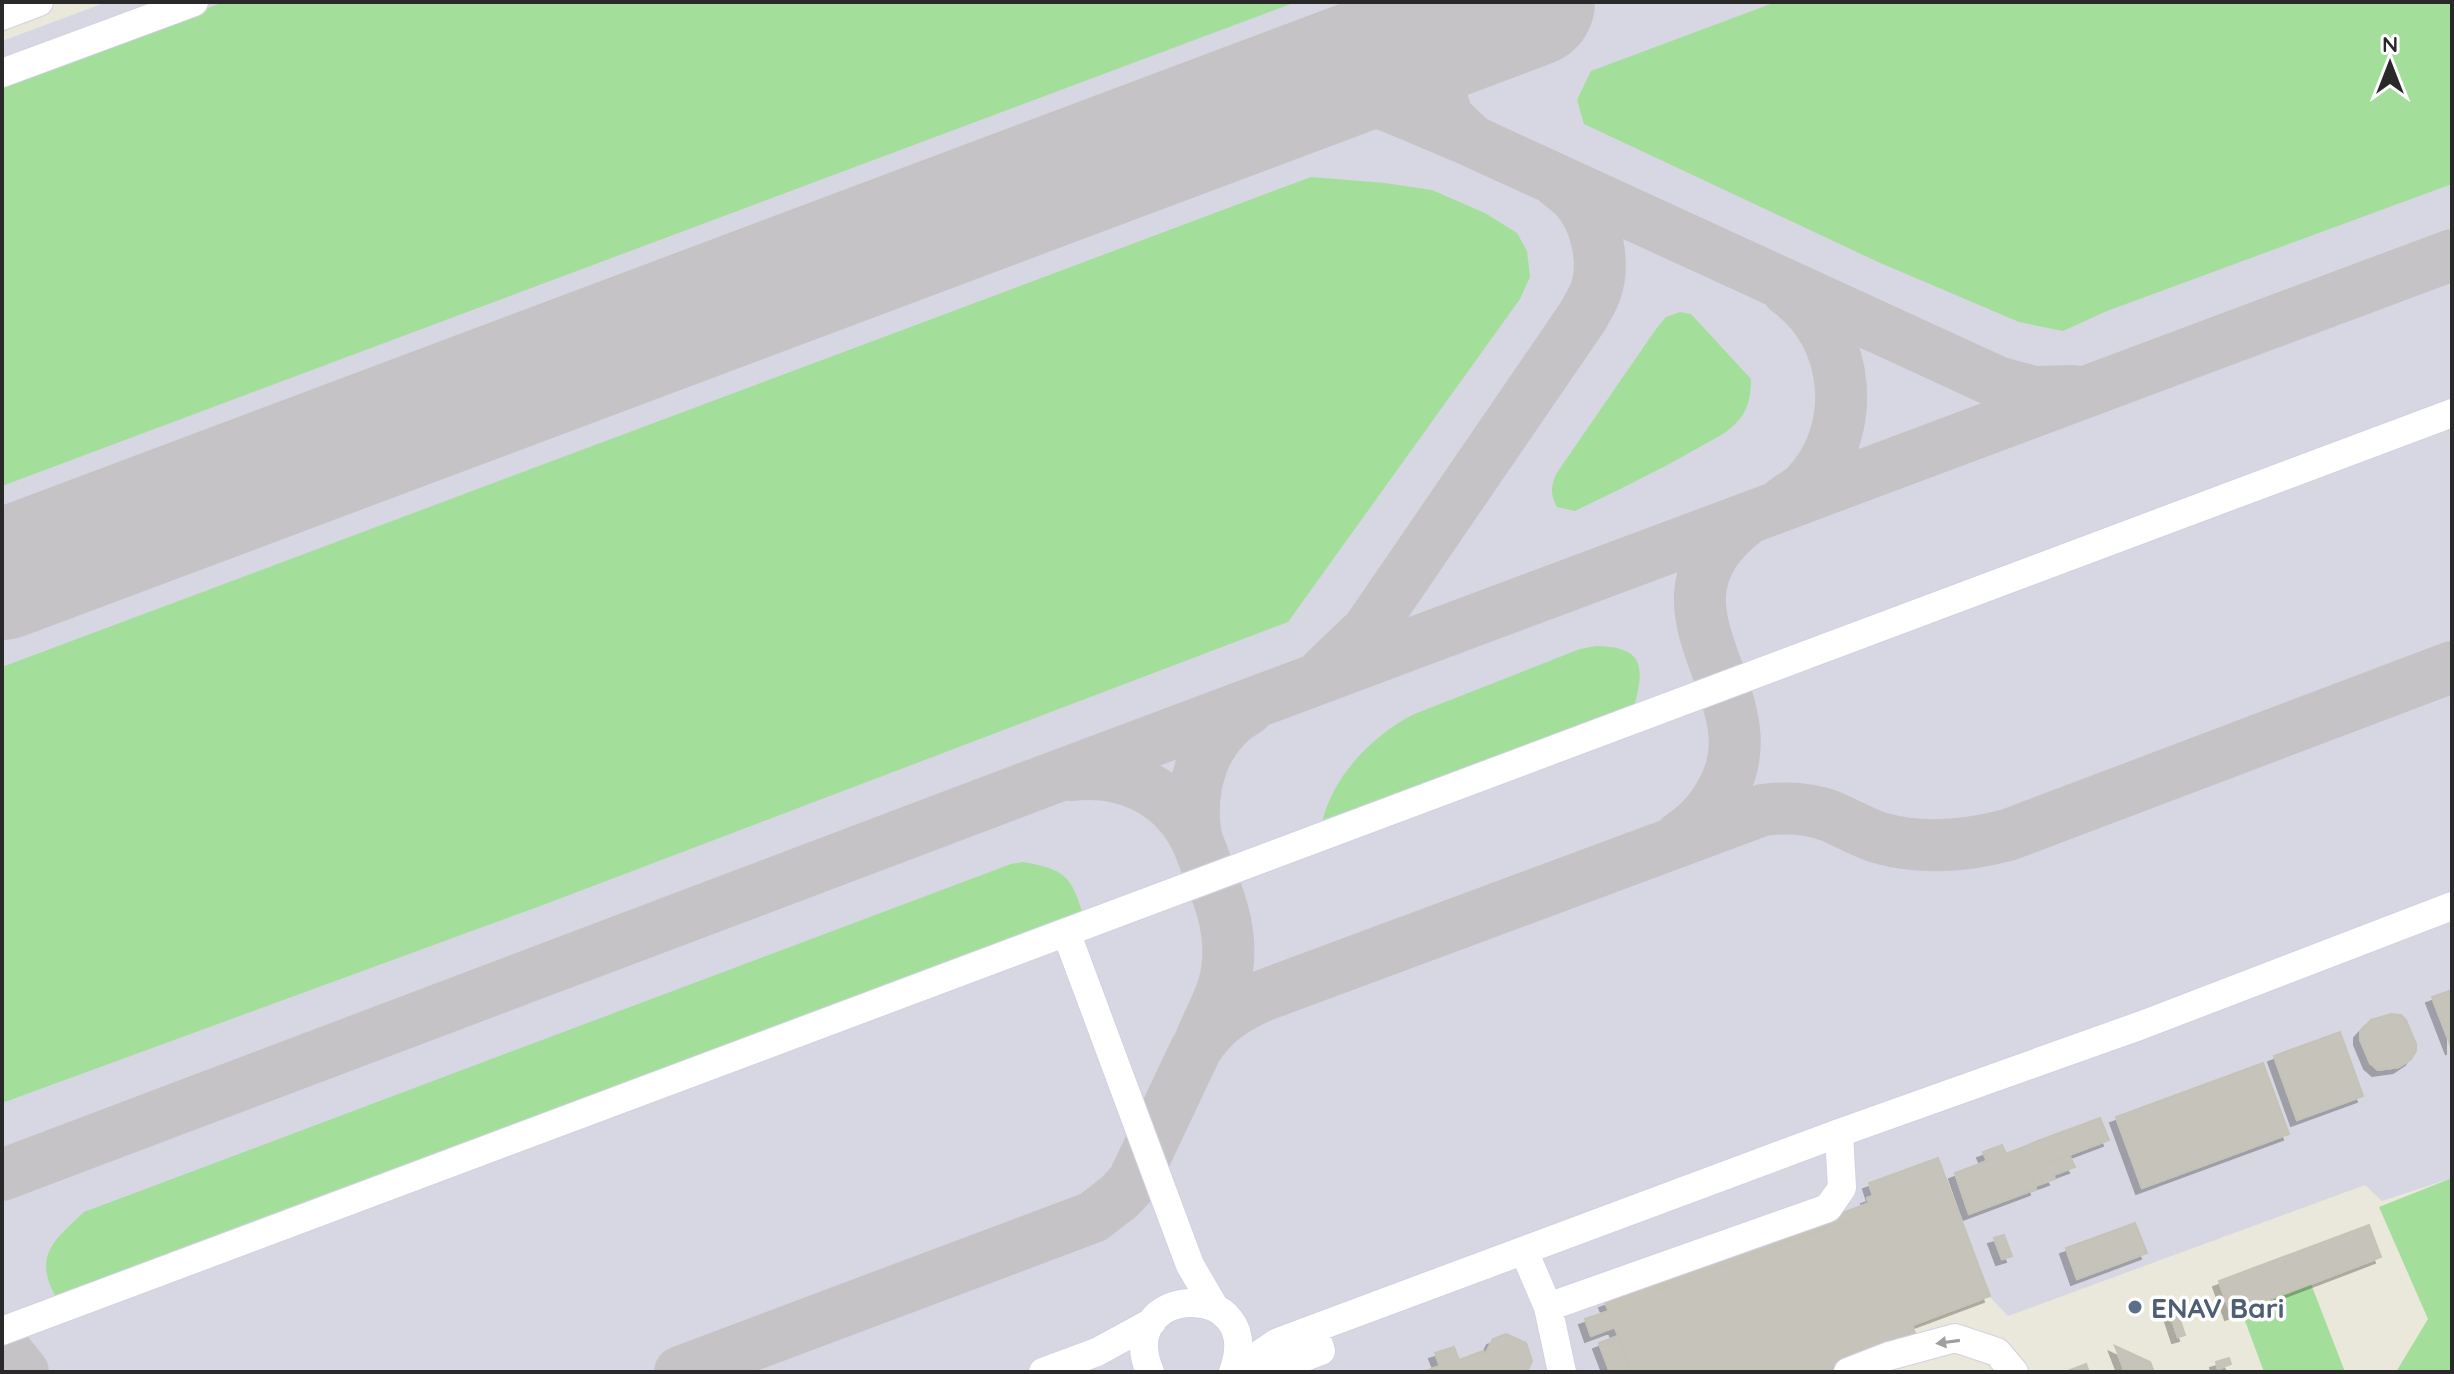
<svg xmlns="http://www.w3.org/2000/svg" width="2454" height="1374" font-family="Quicksand,sans-serif">
	<style>
		.airport { fill: #d7d7e3 }
		.green { fill: #a4de9b }
		.lines { fill: none; stroke-linecap: round; stroke-linejoin: round }
		.taxiway { stroke: #c5c3c6; stroke-width: 52 }
		.runway { stroke: #c5c3c6; stroke-width: 130 }
		.building { fill: #c6c3bb; stroke: #c5c3b5; stroke-width: 2; filter: url(#shadow) }
		.minor-casing { stroke: #d1d1e1; stroke-width: 30 }
		.minor { stroke: #fff; stroke-width: 28 }
		.oneway { fill: #9f9f9f }
		.service-dot { fill: #5c6f8a; stroke: #fff; stroke-width: 3 }
		.labels { text-anchor: middle; dominant-baseline: central; stroke-width: 7; stroke-linejoin: round; paint-order: stroke }
		.service-label { font-size: 28px; font-weight: bold; fill: #4e5e75; stroke: #fff; text-anchor: start }
	</style>
	<defs>
		<filter id="shadow"><feDropShadow dx="-6" dy="6" stdDeviation="0" flood-color="#0004"/></filter>
	</defs>
	<rect width="100%" height="100%" fill="#eae7db"/>
	<path class="airport" d="M107,2H2452V1178L2382,1201L2365,1185L2008,1316L1990,1297L1913,1324L1918,1341L1835,1372H2V41Z"/>
	<path class="green" d="M224,2H1296L2,486V85Z
		M1776,2H2452V184L2107,311L2063,331L2019,322L1878,262L1584,124L1577,100L1591,71Z
		M1311,177L1385,183L1432,190L1485,213L1517,233L1527,251L1530,277L1520,299L1288,622L543,905L2,1103V667Z
		M1680,312L1691,314L1751,379C1751,394 1749,408 1739,420C1728,433 1712,440 1698,448C1658,471 1616,491 1575,511L1557,507C1550,494 1551,487 1556,474L1656,329L1666,317Z
		M1596,646C1644,647 1645,666 1634,707L1322,823C1332,777 1371,737 1412,715L1580,649Z
		M1023,862C1064,869 1072,876 1083,915L57,1299C32,1256 54,1240 84,1212L1011,864Z
		M2452,1178V1372H2396L2428,1319L2379,1207Z
		M2311,1284L2345,1372H2264L2241,1310Z"/>
	<g class="lines">
		<path class="taxiway" d="M1261,103L1302,96L1335,95L1370,99L1401,111L1472,141L1997,382L2034,392L2074,391
			M1472,141L1447,117L1439,89L1444,62L1461,38L1491,17
			M1784,502C1790,497 1798,493 1804,488C1860,433 1851,335 1788,291
			M1325,671L1368,630L1583,316C1587,308 1592,301 1595,293C1606,264 1597,220 1575,197C1569,191 1562,186 1556,181
			M1071,775C1122,769 1169,789 1194,835C1201,848 1205,862 1210,875C1223,907 1232,936 1227,970C1224,994 1210,1017 1201,1039
			M1680,837C1700,824 1714,808 1724,787C1773,692 1632,608 1745,521
			M1196,838C1188,789 1202,735 1248,709
			M2,1175L1058,776L2452,255
			M2,1346L23,1372
			M680,1372L1093,1217L1119,1197L1133,1182L1196,1049C1213,1022 1233,1009 1262,996L1763,810C1786,807 1808,808 1830,816C1847,823 1862,833 1880,838C1923,850 1966,846 2008,835L2452,667"/>
		<path class="runway" d="M2,575L1530,2"/>
	</g>
	<path class="building" d="M2452,990V1049L2432,997Z
		M2391,1014L2401,1015L2406,1020L2416,1044V1051L2411,1059L2399,1067L2378,1070L2370,1063L2360,1039V1032L2371,1020Z
		M2340,1032L2363,1096L2297,1120L2274,1056Z
		M2263,1063L2289,1134L2142,1188L2116,1117Z
		M2100,1118L2109,1140L2048,1163L2040,1140Z
		M2040,1140L2048,1163L2069,1155L2075,1167L2053,1175L2055,1179L2035,1186L2021,1148Z
		M2002,1145L2006,1154L1987,1161L1983,1152Z
		M2021,1148L2036,1189L1969,1214L1955,1173Z
		M1938,1158L1990,1296L1912,1325L1918,1341L1835,1372H1632L1608,1309L1872,1211L1867,1198L1873,1196L1869,1183Z
		M1869,1203L1872,1211L1608,1309L1605,1302Z
		M2135,1223L2147,1253L2077,1279L2066,1248Z
		M2369,1225L2381,1257L2231,1314L2219,1281Z
		M2004,1235L2012,1256L2002,1259L1994,1238Z
		M2176,1308L2185,1335L2178,1337L2169,1310Z
		M1609,1311L1615,1327L1591,1336L1585,1319Z
		M1506,1334L1526,1343L1532,1361L1527,1372H1423L1440,1366L1435,1353L1454,1347L1459,1360L1483,1351L1485,1355L1493,1339Z
		M1618,1336L1631,1371L1629,1372H1610L1599,1343Z
		M2115,1346L2150,1362L2154,1372H2125Z
		M2229,1358L2231,1364L2218,1369L2216,1362Z
		M2086,1364L2089,1372H2065Z"/>
	<g class="lines">
		<g class="minor-casing">
			<path id="minor" d="M2,16L39,2
				M2,73L194,2
				M1066,932L1190,1265L1215,1308
				M1524,1251L1548,1307L1562,1372
				M1548,1307L1828,1208L1842,1188L1839,1133
				M2,1331L2452,413
				M1043,1372L1097,1352L1152,1322
				M1150,1372C1112,1283 1268,1277 1233,1372
				M1233,1372L1278,1342L1839,1133L2142,1025L2452,906
				M1265,1372L1321,1351L1314,1330
				M1848,1372L1889,1356L1955,1338L1997,1352L2014,1372"/>
		</g>
		<use href="#minor" class="minor"/>
	</g>
	<defs><path id="oneway-solid" d="M-6-.8H1V-3.2L6.5 0L1 3.2V.8H-6Z" transform="scale(2)"/></defs>
	<use class="oneway" href="#oneway-solid" transform="translate(1948 1342) rotate(172)"/>
	<circle class="service-dot" cx="2135" cy="1307" r="8"/>
	<g class="labels">
		<g class="service-label">
			<text x="2151" y="1307">ENAV Bari</text>
		</g>
	</g>
	<rect width="2454" height="1374" fill="none" stroke="#292929" stroke-width="8"/>
	<g transform="translate(2390 64)" stroke="#ffffff" stroke-width="6" paint-order="stroke">
	<path d="M0-6L14 30L0 20L-14 30Z" fill="#292929"/>
	<text y="-12" font-size="22" font-weight="bold" text-anchor="middle" fill="#292929">N</text>
	</g>
</svg>
